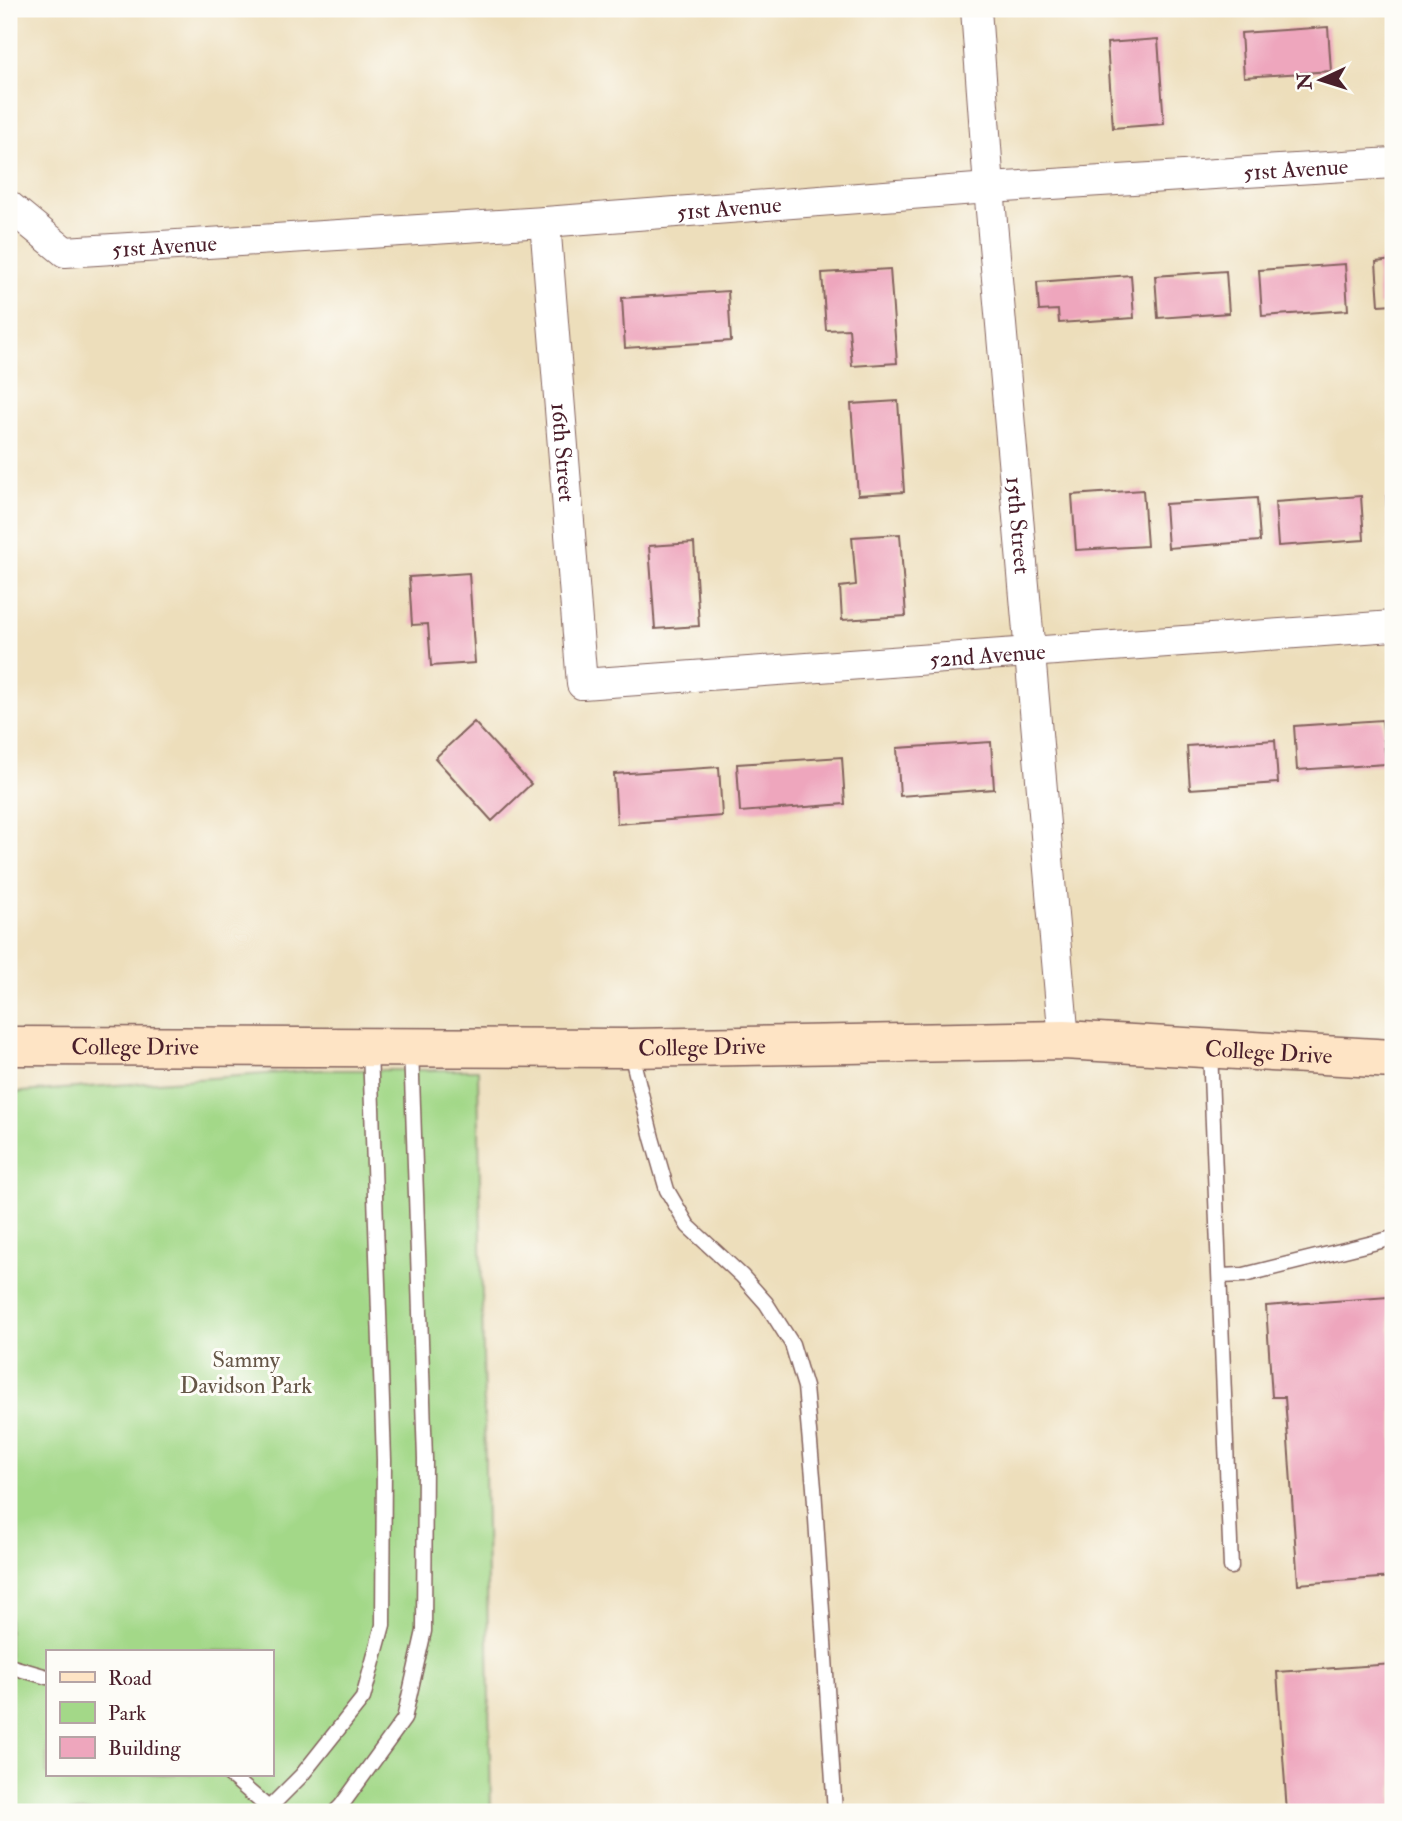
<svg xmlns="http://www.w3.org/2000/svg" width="1402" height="1821" font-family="'IM FELL Double Pica',serif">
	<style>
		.green { fill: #a3d888; stroke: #767c5a; stroke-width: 2; fill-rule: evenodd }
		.building { fill: #eea6bd }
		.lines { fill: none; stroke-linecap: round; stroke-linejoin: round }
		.lane-casing { stroke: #83625d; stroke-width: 17 }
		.street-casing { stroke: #83625d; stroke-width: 32 }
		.secondary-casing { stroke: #83625d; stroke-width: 41 }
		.lane { stroke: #fff; stroke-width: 14 }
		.street { stroke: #fff; stroke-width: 30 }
		.secondary { stroke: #fee4c5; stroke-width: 38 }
		.labels { text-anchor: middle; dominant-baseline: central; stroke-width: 6; stroke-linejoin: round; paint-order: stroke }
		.street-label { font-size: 23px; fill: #4a1f2b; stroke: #fdfcf7 }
		.park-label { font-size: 23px; fill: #655647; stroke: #fdfcf7 }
	</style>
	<rect width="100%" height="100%" fill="#fdfcf7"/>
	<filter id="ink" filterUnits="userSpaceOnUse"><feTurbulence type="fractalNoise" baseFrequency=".0143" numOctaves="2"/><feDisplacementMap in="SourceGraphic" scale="14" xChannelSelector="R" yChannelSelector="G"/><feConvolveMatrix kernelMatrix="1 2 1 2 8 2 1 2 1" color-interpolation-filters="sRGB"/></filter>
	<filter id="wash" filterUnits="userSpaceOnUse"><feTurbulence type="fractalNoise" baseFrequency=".00686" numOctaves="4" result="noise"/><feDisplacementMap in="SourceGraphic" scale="28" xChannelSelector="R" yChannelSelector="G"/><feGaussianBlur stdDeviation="1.57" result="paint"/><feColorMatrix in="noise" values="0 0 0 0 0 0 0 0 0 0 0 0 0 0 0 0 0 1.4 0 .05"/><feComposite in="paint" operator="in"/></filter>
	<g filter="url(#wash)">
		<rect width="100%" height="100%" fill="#eddebb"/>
		<path class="green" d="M318,1070H478L491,1812H9V1093ZM47,1651H271V1774H47Z"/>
		<g id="blocks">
			<path class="building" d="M1328,27L1331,71L1244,77L1241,33Z
				M1158,39L1164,124L1113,128L1107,43Z
				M1393,260V304L1379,305L1376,262Z
				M1345,264L1348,310L1262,316L1259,270Z
				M890,269L897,363L852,366L849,329L826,330L822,273Z
				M1226,271L1229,313L1158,318L1155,276Z
				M1131,275L1134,318L1059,323L1058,310L1039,311L1037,282Z
				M728,291L731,341L625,348L622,298Z
				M898,401L904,492L858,495L851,404Z
				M1143,490L1147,546L1076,550L1072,495Z
				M1361,496L1364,540L1278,546L1275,502Z
				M1386,496H1393V554H1390Z
				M1257,498L1260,541L1168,548L1165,504Z
				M900,534L906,616L842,620L840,587L856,585L852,537Z
				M694,543L699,626L655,629L649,546Z
				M469,573L475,663L431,666L428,624L412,625L409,577Z
				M1382,720L1386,764L1297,770L1294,726Z
				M474,722L531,784L492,821L435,758Z
				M1275,740L1278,783L1190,789L1187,746Z
				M991,742L994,789L900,796L897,748Z
				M842,757L845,804L740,812L737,764Z
				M719,767L722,816L617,824L614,774Z
				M1388,1297L1393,1372V1577L1298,1584L1285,1397H1272L1266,1306Z
				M1393,1664V1812H1287L1277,1672Z"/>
		</g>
	</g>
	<g filter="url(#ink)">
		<use href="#blocks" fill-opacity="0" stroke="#83625d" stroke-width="2"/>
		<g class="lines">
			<g class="lane-casing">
				<path id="lane" d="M630,1049L652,1138L667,1190L688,1226L742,1276L766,1303L792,1344L805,1387L814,1488L835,1812
					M1210,1050L1231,1567
					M1220,1276L1244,1275L1393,1238
					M9,1666L47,1677
					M229,1774L273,1812
					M269,1808L301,1776L363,1698L383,1625L384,1460L370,1049
					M335,1812L341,1806L404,1719L424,1631L425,1459L411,1048"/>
			</g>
			<g class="street-casing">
				<g id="street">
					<path id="s1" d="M976,9L989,188L1064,1040"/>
					<path id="s2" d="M9,206L65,252L545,222L989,188L1393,163"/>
					<path id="s3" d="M545,222L582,684L1393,626"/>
				</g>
			</g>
			<g class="secondary-casing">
				<g id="secondary">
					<path id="s4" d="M9,1046L630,1048L1064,1040L1393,1059"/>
				</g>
			</g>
			<use href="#lane" class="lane"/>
			<use href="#street" class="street"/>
			<use href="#secondary" class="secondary"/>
		</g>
	</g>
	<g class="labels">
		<g class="street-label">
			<text stroke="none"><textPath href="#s2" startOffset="1306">51st Avenue</textPath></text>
			<text stroke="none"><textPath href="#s2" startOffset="738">51st Avenue</textPath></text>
			<text stroke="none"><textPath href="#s2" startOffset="172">51st Avenue</textPath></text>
			<text stroke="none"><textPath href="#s3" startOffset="231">16th Street</textPath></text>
			<text stroke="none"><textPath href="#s1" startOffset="518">15th Street</textPath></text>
			<text stroke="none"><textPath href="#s3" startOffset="870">52nd Avenue</textPath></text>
			<text stroke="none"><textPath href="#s4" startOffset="126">College Drive</textPath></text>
			<text stroke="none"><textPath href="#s4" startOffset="693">College Drive</textPath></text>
			<text stroke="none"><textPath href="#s4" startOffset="1260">College Drive</textPath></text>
		</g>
		<g class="park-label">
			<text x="246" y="1359">Sammy<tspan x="246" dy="26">Davidson Park</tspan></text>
		</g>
	</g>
	<rect width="1402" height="1821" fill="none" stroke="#fdfcf7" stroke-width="35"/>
	<rect x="46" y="1650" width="228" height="126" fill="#fdfcf7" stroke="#b5a4a5" stroke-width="2"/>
	<rect x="60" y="1672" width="35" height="10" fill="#fee4c5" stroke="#b5a4a5" stroke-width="2"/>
	<text x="108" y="1685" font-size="21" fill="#4a1f2b">Road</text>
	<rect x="60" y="1702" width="35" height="21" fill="#a3d888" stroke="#b5a4a5" stroke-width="2"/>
	<text x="108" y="1720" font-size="21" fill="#4a1f2b">Park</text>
	<rect x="60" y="1737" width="35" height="21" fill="#eea6bd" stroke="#b5a4a5" stroke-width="2"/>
	<text x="108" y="1755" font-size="21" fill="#4a1f2b">Building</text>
	<g transform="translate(1321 80) rotate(266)" stroke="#fdfcf7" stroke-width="5" paint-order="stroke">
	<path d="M0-5L12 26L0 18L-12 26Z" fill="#4a1f2b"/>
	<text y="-10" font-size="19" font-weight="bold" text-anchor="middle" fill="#4a1f2b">N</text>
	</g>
</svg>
